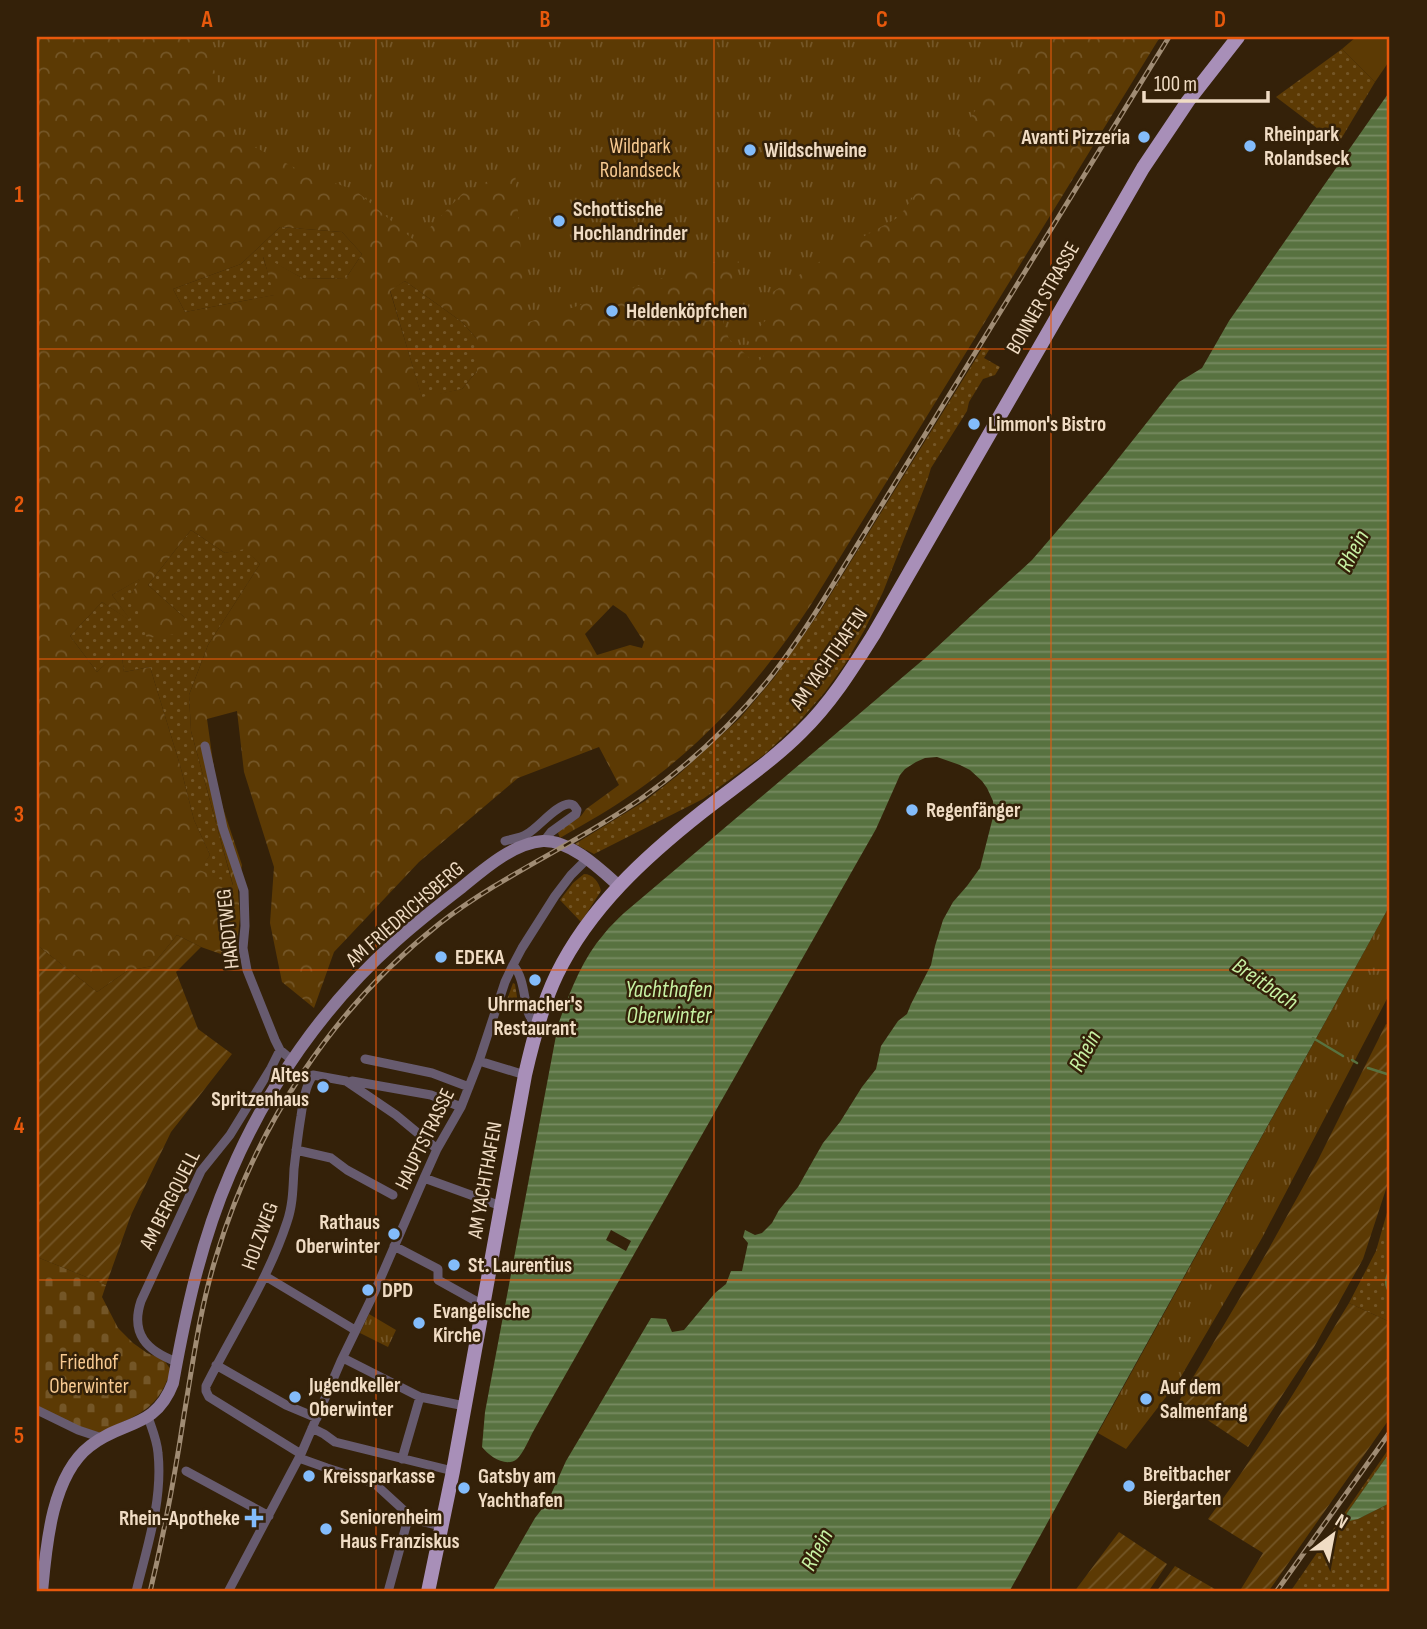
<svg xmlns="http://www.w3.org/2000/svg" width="1427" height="1629" font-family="'Sofia Sans Condensed',sans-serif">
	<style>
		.grass { fill: url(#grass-dots) }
		.forest { fill: url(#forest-crowns); fill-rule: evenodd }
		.cemetery { fill: url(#cemetery-stones) }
		.park { fill: url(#park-tufts) }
		.garden { fill: url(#garden-furrows) }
		.pitch { fill: #5c3a04 }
		.water { fill: url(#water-rules) }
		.pier { fill: #342109 }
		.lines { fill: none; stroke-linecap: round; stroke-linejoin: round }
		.stream { stroke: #587240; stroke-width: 2.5 }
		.street { stroke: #675b6f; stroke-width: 9 }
		.secondary { stroke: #8b7898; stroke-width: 12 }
		.primary { stroke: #a88fb8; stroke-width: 14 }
		.rail-casing { stroke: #a08c74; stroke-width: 5 }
		.rail { stroke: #342109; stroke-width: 2.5; stroke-dasharray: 8; stroke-linecap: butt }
		.grid { fill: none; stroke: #e8590c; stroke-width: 2; stroke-opacity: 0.55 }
		.poi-dot { fill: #83bcfb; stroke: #342109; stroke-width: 2.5 }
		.labels { text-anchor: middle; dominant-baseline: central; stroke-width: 5; stroke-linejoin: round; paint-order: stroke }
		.poi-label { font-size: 21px; font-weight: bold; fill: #f0dcc4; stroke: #342109; text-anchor: start }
		.park-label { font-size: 21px; fill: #f7c991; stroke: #342109 }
		.street-label { font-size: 21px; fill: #f0dcc4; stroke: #342109 }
		.water-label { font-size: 23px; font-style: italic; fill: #c7f1a3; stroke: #342109 }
		.neatline { fill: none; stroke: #e8590c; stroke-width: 2.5 }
		.grid-label { font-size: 23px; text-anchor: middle; font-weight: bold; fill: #e8590c }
	</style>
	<defs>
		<pattern id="grass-dots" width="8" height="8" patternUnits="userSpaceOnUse" patternTransform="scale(1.75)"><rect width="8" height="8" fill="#5c3a04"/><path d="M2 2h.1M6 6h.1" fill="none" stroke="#745627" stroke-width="1.8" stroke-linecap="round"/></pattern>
		<pattern id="forest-crowns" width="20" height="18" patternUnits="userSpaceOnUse" patternTransform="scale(1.75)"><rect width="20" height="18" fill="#5c3a04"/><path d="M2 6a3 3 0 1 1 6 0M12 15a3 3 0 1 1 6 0" fill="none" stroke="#745627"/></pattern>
		<pattern id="cemetery-stones" width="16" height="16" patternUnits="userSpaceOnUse" patternTransform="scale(1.75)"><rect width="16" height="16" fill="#5c3a04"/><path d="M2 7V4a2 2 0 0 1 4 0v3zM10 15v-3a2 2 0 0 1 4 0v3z" fill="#745627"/></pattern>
		<pattern id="park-tufts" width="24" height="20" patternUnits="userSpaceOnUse" patternTransform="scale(1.75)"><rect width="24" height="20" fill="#5c3a04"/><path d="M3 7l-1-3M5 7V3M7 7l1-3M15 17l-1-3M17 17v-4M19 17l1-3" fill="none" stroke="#745627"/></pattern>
		<pattern id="garden-furrows" width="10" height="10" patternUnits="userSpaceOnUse" patternTransform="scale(1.75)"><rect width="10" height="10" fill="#5c3a04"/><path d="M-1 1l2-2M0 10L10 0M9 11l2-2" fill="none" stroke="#745627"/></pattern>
		<pattern id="water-rules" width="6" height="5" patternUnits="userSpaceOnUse" patternTransform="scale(1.75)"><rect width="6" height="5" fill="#587240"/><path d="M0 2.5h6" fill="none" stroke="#788c63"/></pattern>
	</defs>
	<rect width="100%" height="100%" fill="#342109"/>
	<path class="grass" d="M1342,49L1375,82L1338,144L1276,97Z
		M280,227L342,232L362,254L346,278L304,279L263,257L275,295L185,312L173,289L241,264Z
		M405,281L462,322L477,339V371L462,389L422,398L390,290Z
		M983,347L989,350L984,358L1000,367L995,375L983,379L969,402L967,411L931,468L927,481L883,592L865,629L845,664L825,692L797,724L765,754L703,799L594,854L575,844L645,801L678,775L740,718L774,678L821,610Z
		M191,530L225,553L245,548L260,564L208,645L189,695L191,731L233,886L199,870L210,855L194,820L180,765L150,667L124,672L121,650L97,672L70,636L102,602L131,621L112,595L141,578L132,593L185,618L148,585Z
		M584,874C593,874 599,882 601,891L581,922L560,900L573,883Z
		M513,983L515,984L519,1010L504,1008Z
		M1390,1202V1322L1349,1303L1376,1251Z
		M1390,1447V1452L1347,1513L1358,1519L1390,1503V1592H1290Z"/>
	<path class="forest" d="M37,37H1160L812,603C764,676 709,740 638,790C613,808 586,823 560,838L558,833L560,830L581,816L586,809L619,785L599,747L518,778L419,862L334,952L314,1008L282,982L270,923L274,867L244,772L237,711L207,719L217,790L242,865L238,891L240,918L235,959L201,947L177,935L152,966L127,971L97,992L37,945ZM280,227L342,232L362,254L346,278L304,279L263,256L274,295L185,312L173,289L241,264ZM405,281L462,322L477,339V371L462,389L422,397L390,291ZM191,530L225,553L245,549L260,564L208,645L189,695L191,731L233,885L200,870L210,855L194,820L180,765L150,667L124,672L121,649L97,672L70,636L102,602L133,623L112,595L140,579L132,593L147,638L177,634L185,618L148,585ZM613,605L626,614L644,642L642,648L630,645L597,655L585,634Z"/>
	<path class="cemetery" d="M37,1257L106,1285L102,1297L118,1328L133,1343L147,1353L164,1360L171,1370C160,1403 146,1412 116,1425C110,1429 104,1433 96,1432C76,1429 55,1416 37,1406Z"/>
	<path class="park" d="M204,37H1043L1034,51L1006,74L980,104L899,217L830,255L768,295V318L747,340L764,356L756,364L729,339L723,321L739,262L733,257L695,267L526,323L515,171L501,175L463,193L416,242L355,190L305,173L235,137Z
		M1390,905V993L1262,1238L1179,1380L1126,1449L1098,1433Z
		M369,1314L396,1330L388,1347L360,1333Z"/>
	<path class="garden" d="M177,935L201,947L176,972L198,1029L232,1054L171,1132L131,1215L106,1285L37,1257V945L97,992L127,971L152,966Z
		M1386,1024L1390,1026V1177L1363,1259L1314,1347L1248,1447L1179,1401L1267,1252L1317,1162Z
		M1349,1303L1390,1322V1418L1268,1592H1248L1241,1589L1263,1553L1208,1519C1260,1450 1304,1377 1349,1303Z
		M1119,1532L1167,1564L1148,1592H1074Z
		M1175,1566L1220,1592H1156Z"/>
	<path class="pitch" d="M1356,37H1390V60L1375,82L1342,49Z"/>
	<path class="water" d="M1390,91V905L1009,1592H492L535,1518L548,1501L566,1461L651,1318L666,1319L672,1332L684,1330L715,1293L726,1284L731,1271H742L748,1243L743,1237L745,1230L755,1235L762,1233L772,1223L779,1210L798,1187L823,1143L840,1122L862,1087L876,1069L881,1046L898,1021L907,1014L911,1004L931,965L935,946L943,920L953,902L967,886L980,868L993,817V801L987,788L982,781L970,770L960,765L937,757L925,758L916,762L905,769L900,775L876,829L534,1430C530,1437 523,1454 517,1459C506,1468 489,1456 482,1447L485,1412L558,1025C569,994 582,959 604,934C610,926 617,920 624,913L924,659L1032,560L1106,474L1179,382L1202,368L1229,321Z
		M1390,1452V1503L1358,1519L1349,1521L1345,1520L1347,1513Z"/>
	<path class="pier" d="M611,1230L631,1241L626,1251L606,1240Z"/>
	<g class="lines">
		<path class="stream" d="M1313,1038L1343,1056
			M1352,1060L1357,1063
			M1368,1068L1390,1075
			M1390,1269C1386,1278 1384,1284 1390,1293"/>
		<path class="street" d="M205,746L223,828L244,891L245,926L243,948L247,970L275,1040L280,1050L293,1061
			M505,841C512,839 521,838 527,834C538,828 557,804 569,804C574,804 574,806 577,810L576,814L551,832L544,841
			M513,965C527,980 523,1012 533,1021C534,1022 536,1023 538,1024
			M365,1059L432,1073L469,1087
			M479,1061L525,1075
			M352,1081L431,1095L461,1107
			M296,1150L331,1158L347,1170L393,1195
			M424,1178L501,1206
			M394,1246L438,1269V1280L483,1305
			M265,1276L355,1330
			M343,1358L420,1397L465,1406
			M177,1362C147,1351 130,1334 141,1301L201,1171L230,1135L271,1068L280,1050
			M216,1365L286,1405L317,1418
			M37,1410L78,1430L102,1438
			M312,1428L324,1434L335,1442L453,1471
			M301,1454L209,1397L206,1391V1386C233,1332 268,1280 287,1222C293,1205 293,1187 294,1169C296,1152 298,1134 301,1116C303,1102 305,1087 313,1075L346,1081L396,1115L437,1149
			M299,1458L327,1468L374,1483L409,1515L424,1522L440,1526
			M402,1459L420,1397
			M186,1471L269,1516
			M136,1592C147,1547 163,1500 158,1453C157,1440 152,1429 148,1417
			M228,1592L301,1454L341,1361L375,1291L424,1178L437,1149L461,1107L479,1061L505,982L513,965L522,948L555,896L571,875L587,859
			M388,1592L409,1515"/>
		<path class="secondary" d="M42,1592C46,1548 51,1476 90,1446C122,1420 155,1430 173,1383C186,1311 201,1241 230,1174C267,1087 325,1004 395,942C416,923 439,905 461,888C483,870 513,843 543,841C570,840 600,869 619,886"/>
		<path class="primary" d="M428,1592L453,1471L525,1075C533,1040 542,1005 557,974C590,907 645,857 702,812C735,786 771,762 801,732C831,703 852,669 874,634L1143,168L1188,101L1238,37"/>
		<g class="rail-casing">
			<path id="rail" d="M150,1592C164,1534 175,1475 184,1415C193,1362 200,1308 216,1257C255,1127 333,1008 439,924C502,875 576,844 642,798C690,764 736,721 773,674C796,644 817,611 837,578L1169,37
				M1276,1592L1390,1432"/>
		</g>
		<use href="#rail" class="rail"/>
	</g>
	<path class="grid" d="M376,37V1592M714,37V1592M1051,37V1592M37,349H1390M37,659H1390M37,970H1390M37,1280H1390"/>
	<g class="poi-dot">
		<circle cx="1144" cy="137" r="7"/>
		<circle cx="1250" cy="146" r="7"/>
		<circle cx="750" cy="150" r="7"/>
		<circle cx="559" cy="221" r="7"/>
		<circle cx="612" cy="311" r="7"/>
		<circle cx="974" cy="424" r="7"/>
		<circle cx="912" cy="810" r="7"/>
		<circle cx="441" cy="957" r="7"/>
		<circle cx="535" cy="980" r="7"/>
		<circle cx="323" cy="1087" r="7"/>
		<circle cx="394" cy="1234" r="7"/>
		<circle cx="454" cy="1265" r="7"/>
		<circle cx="368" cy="1290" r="7"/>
		<circle cx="419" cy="1323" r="7"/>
		<circle cx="295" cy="1397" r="7"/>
		<circle cx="1146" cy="1399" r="7"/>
		<circle cx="309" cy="1476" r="7"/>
		<circle cx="1129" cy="1486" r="7"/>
		<circle cx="464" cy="1488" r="7"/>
		<path d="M250.5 1507.5h7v7h7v7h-7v7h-7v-7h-7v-7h7z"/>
		<circle cx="326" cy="1529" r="7"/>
	</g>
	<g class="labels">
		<g class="poi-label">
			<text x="1264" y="134">Rheinpark<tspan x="1264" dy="24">Rolandseck</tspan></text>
			<text x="1130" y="137" text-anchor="end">Avanti Pizzeria</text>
			<text x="764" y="150">Wildschweine</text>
			<text x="573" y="209">Schottische<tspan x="573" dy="24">Hochlandrinder</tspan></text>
			<text x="626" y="311">Heldenköpfchen</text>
			<text x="988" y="424">Limmon's Bistro</text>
			<text x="926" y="810">Regenfänger</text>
			<text x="455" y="957">EDEKA</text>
			<text x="535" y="1004" text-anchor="middle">Uhrmacher's<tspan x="535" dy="24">Restaurant</tspan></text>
			<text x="309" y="1075" text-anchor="end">Altes<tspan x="309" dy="24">Spritzenhaus</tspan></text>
			<text x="380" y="1222" text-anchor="end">Rathaus<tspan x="380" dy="24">Oberwinter</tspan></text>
			<text x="468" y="1265">St. Laurentius</text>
			<text x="382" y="1290">DPD</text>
			<text x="433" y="1311">Evangelische<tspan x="433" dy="24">Kirche</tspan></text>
			<text x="309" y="1385">Jugendkeller<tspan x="309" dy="24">Oberwinter</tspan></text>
			<text x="1160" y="1387">Auf dem<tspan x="1160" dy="24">Salmenfang</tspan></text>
			<text x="1143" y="1474">Breitbacher<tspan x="1143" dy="24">Biergarten</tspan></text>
			<text x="323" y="1476">Kreissparkasse</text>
			<text x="478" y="1476">Gatsby am<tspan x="478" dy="24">Yachthafen</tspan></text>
			<text x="340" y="1517">Seniorenheim<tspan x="340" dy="24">Haus Franziskus</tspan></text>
			<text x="240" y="1518" text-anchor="end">Rhein-Apotheke</text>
		</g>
		<g class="park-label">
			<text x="640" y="146">Wildpark<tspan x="640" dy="24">Rolandseck</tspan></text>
			<text x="89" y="1362">Friedhof<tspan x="89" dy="24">Oberwinter</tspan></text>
		</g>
		<g class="street-label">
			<text transform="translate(1043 298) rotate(-60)">BONNER STRASSE</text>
			<text transform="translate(829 659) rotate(-55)">AM YACHTHAFEN</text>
			<text transform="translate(405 914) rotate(-41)">AM FRIEDRICHSBERG</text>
			<text transform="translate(228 929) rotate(-96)">HARDTWEG</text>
			<text transform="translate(425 1139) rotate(-64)">HAUPTSTRASSE</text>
			<text transform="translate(485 1180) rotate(-80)">AM YACHTHAFEN</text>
			<text transform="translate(170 1200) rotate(-63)">AM BERGQUELL</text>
			<text transform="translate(260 1236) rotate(-70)">HOLZWEG</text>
		</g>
		<g class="water-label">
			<text transform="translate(1353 551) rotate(-62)">Rhein</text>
			<text transform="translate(1265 984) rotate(34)">Breitbach</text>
			<text x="669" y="990">Yachthafen<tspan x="669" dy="26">Oberwinter</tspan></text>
			<text transform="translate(1085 1051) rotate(-62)">Rhein</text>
			<text transform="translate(817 1550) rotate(-62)">Rhein</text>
		</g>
	</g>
	<rect width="1427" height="1629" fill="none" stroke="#342109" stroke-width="77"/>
	<g transform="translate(1333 1535) rotate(32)" stroke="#342109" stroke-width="5" paint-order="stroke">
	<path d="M0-5L12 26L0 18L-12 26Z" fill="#f0dcc4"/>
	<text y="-10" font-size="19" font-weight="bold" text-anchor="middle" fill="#f0dcc4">N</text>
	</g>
	<path d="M1144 91v10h124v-10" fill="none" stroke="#f0dcc4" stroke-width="3.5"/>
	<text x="1154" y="91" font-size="21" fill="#f0dcc4" stroke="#342109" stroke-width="5" paint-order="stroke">100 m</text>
	<rect x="38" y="38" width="1350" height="1552" class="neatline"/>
	<g class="grid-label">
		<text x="207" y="27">A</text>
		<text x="545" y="27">B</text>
		<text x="882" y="27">C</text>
		<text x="1220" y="27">D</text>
		<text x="19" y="202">1</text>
		<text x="19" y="512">2</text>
		<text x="19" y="822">3</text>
		<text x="19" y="1133">4</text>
		<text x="19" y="1443">5</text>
	</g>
</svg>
